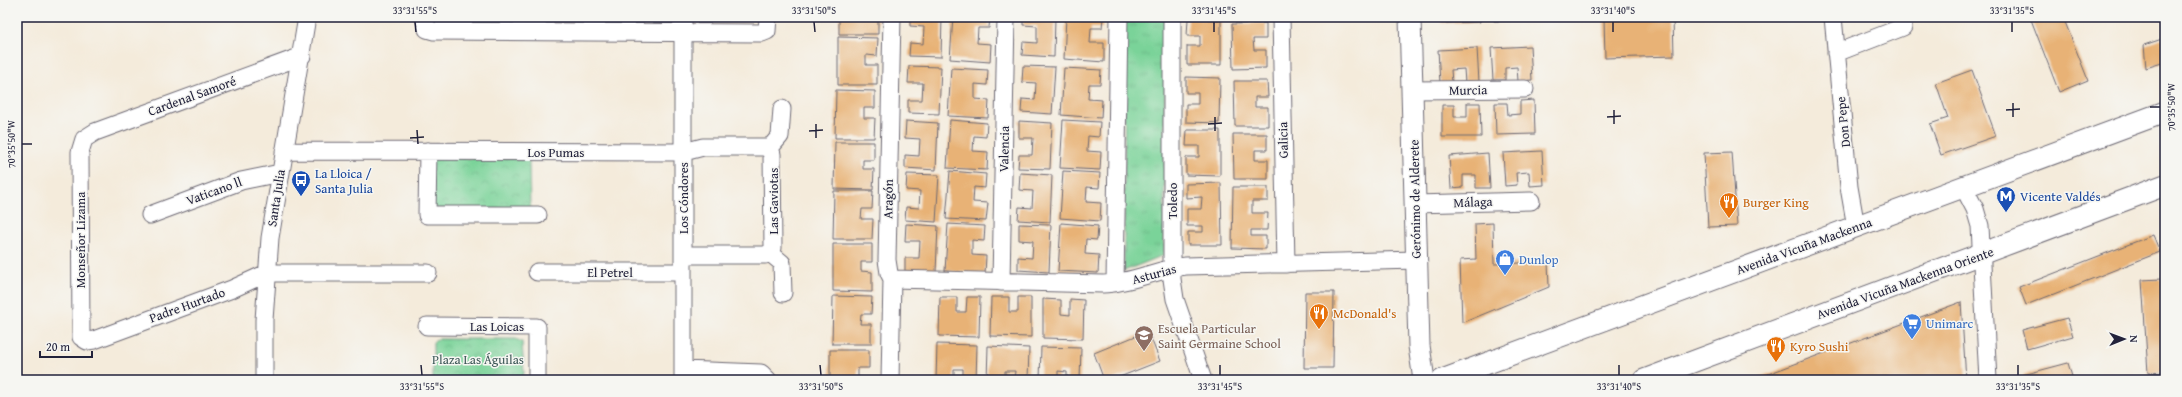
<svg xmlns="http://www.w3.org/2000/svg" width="2182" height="397" font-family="'Gentium Book Plus',serif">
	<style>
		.grass { fill: url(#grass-tufts); stroke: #4e7a6a }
		.park { fill: url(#park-crowns); stroke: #4e7a6a }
		.building { fill: #e8b276 }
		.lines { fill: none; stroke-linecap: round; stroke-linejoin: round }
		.minor-casing { stroke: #6c6873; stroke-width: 19 }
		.major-casing { stroke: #6c6873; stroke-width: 23 }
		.minor { stroke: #fff; stroke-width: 17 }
		.major { stroke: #fff; stroke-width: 21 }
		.ticks { fill: none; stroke: #22223b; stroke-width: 1.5 }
		.labels { text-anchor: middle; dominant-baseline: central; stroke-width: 3; stroke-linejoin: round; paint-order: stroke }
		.street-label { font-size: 13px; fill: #22223b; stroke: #f6f6f2 }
		.transit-label { font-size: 13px; fill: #164399; stroke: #f6f6f2; text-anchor: start }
		.food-label { font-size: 13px; fill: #c56008; stroke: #f6f6f2; text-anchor: start }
		.shop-label { font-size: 13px; fill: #366cbe; stroke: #f6f6f2; text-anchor: start }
		.education-label { font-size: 13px; fill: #785e54; stroke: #f6f6f2; text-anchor: start }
		.park-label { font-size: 13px; fill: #3c5757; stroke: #f6f6f2 }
		.neatline { fill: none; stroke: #22223b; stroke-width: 1.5 }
		.ticks-label { font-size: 10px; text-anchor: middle; fill: #22223b }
	</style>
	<defs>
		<pattern id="grass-tufts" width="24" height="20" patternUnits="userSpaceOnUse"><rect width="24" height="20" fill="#7ad399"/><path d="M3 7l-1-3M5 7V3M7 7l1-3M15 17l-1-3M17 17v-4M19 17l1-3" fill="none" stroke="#69b585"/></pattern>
		<pattern id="park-crowns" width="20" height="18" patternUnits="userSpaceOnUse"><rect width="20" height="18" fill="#7ad399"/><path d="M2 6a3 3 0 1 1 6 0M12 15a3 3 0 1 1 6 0" fill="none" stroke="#69b585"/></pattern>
	</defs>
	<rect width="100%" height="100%" fill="#f6f6f2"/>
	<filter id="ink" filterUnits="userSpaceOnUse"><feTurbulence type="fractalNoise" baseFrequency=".025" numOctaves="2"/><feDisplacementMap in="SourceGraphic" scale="8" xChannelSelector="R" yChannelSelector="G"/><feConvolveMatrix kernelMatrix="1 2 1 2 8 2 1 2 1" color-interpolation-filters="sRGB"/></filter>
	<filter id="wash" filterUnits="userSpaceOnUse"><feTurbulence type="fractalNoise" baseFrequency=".012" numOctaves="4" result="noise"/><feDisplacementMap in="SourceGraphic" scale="16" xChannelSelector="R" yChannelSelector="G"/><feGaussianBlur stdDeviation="0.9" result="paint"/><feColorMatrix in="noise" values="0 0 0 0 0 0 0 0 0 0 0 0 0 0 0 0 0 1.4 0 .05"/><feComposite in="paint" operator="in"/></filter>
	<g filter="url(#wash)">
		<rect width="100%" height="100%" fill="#f4ebdb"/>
		<path class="grass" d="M1125,17H1165L1164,255L1124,271Z"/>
		<path class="park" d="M429,17H549V21L429,22Z
			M431,158L529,159L530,209H431Z
			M439,339H516L522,342L524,374L518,379H433V342Z"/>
		<g id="blocks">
			<path class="building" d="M839,17H878V34H839Z
				M910,17H942L941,57L909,56L910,43L923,44L924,27L910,26Z
				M953,17H990L989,28H978L977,43L991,44L990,62L950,59Z
				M1023,17H1055L1054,57L1022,55L1023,42L1037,43V26L1023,25Z
				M1066,17H1103L1102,28H1091L1090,43H1104V62L1064,59Z
				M1441,17H1480V22L1441,23Z
				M1494,17H1533V20L1494,21Z
				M1604,17H1673L1674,56L1605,58Z
				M2030,17H2063L2088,80L2059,92Z
				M1188,19L1221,20V65H1187V46H1200V36H1187Z
				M1266,23V39H1253L1254,50H1266V68L1233,69L1232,24Z
				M838,37L878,38L877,56L866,55V65H877V85H838Z
				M2165,38V62L2146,68L2144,45Z
				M1530,46L1532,80L1518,81L1517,67L1505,68V80H1493L1491,48Z
				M1477,48L1479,82L1465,83L1464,69L1451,70L1452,82L1440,83L1438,50Z
				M909,66L941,67L939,114L908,113V100H922L923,83H908Z
				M1023,66L1055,67L1052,114L1021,112L1022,99L1035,100L1036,83L1022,82Z
				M951,68L988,70L987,85L975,84V99L989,100L988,118L948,116Z
				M1064,68L1101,70L1100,84H1089L1088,99L1102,100L1101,118L1061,115Z
				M1972,70L1996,136L1941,155L1930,124L1948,118L1936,83Z
				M1186,77L1220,78L1219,123L1186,122V104H1198V93H1186Z
				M1234,81H1267L1268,97H1255V107H1268V126H1235Z
				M836,90L875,91V108H864V118H875L874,138H835Z
				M1534,100L1535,134L1496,135L1495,103H1507L1508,115L1520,114V101Z
				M1467,103H1480L1481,137H1442V105H1454V117H1467Z
				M950,120L987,123L986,137L974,136L973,151L988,152L987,170L947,168Z
				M1063,120L1100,122L1099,137L1088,136L1087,151L1101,152L1100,170L1060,168Z
				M906,121L938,123L936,170L905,168V155L919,156L920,139L905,138Z
				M1019,121L1052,123L1050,169L1018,168L1019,155H1032L1033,138H1019Z
				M1187,130H1220V176L1186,175V157H1199V146H1186Z
				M1233,134H1267V150H1255V160H1268V179H1234Z
				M835,142H874V160H863V169H874L873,190L834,189Z
				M1542,151L1544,185L1530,186L1529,172L1516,173L1517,185L1505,186L1503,153Z
				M1732,152L1737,226L1708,227L1704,153Z
				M1488,153L1490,188H1476V175H1463V187L1451,188L1449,156Z
				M950,171L986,174L985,188L974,187L973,202L988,203L986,221L946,219Z
				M1063,171L1100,173L1099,188L1087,187L1086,202L1101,203L1100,221L1060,218Z
				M1020,173L1052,175L1050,222L1018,220L1019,207L1032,208L1033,191L1019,190Z
				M907,174L939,175L936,222L905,220L906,207L919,208L920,191L906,190Z
				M1221,183L1222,245H1188V232H1203V226H1187V209H1201L1202,197L1186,198V184Z
				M1233,187H1268V201H1252V213H1268L1267,230H1251V236H1266V249L1232,248Z
				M834,191H873L872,209H862L861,219H873L872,239H833Z
				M1061,223L1098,226L1097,240L1086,239L1085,254L1099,255L1098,273L1058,271Z
				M1493,223L1494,264L1548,262L1549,287L1462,323L1460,260L1476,259L1475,224Z
				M906,224L938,226L936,272L905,271V258H919L920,241H905Z
				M948,224L985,226L984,241L972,240V255L986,256L985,274L945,271Z
				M1019,224L1051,225L1049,272L1018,270V257L1032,258L1033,241L1019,240Z
				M2153,235L2160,252L2026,305L2019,287Z
				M833,244H872V262H861V271L872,272V292L833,291Z
				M2161,279L2165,372L2148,373L2142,280Z
				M1305,292H1334L1333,368H1304Z
				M833,296L872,297L871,314H861L860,324H871V344H832Z
				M940,297H957V312H966L967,297H980L979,337L939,336Z
				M991,297H1009V312H1018V297H1031V337L990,336Z
				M1043,299L1061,300V314L1070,315V299L1084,300L1083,339L1043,338Z
				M1961,302L1966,380H1760V377Z
				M2067,318L2073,336L2027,349L2022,330Z
				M1148,331L1160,361L1112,380H1104L1094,353Z
				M937,344L977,345L976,380H963V369H954V380H936Z
				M988,346L1029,348L1028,380H1014L1015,371H1005V380H987Z
				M1041,347L1081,348L1080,380H1067V372L1058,371V380H1040Z
				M830,350H869V368H858V377L869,378V380H830Z
				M2068,363L2073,380H2024L2023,375Z"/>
		</g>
	</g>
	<g filter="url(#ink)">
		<use href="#blocks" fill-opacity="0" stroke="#6c6873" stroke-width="1"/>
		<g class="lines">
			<g class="minor-casing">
				<path id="minor" d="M424,17L427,29L434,31L762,33L767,31L768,17
					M1172,17V279L1175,299L1203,380
					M1281,17L1286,264
					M1833,17L1849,187L1856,227
					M1836,53L1903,27
					M302,56L95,132L84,139L80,152L81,337L87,341L94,340L232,289L267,273H428
					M1412,90L1525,89
					M769,149L780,136L782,109
					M284,151L684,152L703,147H767L772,154L773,248L770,253L765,255H683
					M428,151L427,215H538
					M1963,186L1975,209L1980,226L1988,380
					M1415,204L1531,201
					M150,215L241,181L280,173
					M770,253L782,263L783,293
					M537,272H683
					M892,279L1103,284C1132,283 1157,269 1186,266L1416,260
					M1001,282L1006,17
					M1115,283L1119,17
					M427,326L537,327V380
					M683,370L761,373L768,380
					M264,380V320L270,238L307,17
					M683,380V17
					M890,380L892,279L889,273L887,260L892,17"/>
			</g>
			<g class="major-casing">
				<path id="major" d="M1410,17L1419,346L1424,380
					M1442,380L2165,112
					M1644,380L2165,185"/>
			</g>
			<use href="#minor" class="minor"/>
			<use href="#major" class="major"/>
		</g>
	</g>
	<path class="ticks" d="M415,22L416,32M814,22L815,32M1214,22V32M1613,22V32M2012,22V32M2013,103V117M2150,107H2160M1614,110V124M2006,110L2020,109M1215,117V131M1607,117L1621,116M816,124V138M1208,124L1222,123M417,130L418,144M809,131L823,130M410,138L424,137M22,144H32M421,365L422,375M820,365L821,375M1220,365V375M1619,365V375M2018,365V375"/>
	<defs>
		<g id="bus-pin" transform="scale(1)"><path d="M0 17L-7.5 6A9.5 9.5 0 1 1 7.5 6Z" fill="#1a4fb4" stroke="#f6f6f2"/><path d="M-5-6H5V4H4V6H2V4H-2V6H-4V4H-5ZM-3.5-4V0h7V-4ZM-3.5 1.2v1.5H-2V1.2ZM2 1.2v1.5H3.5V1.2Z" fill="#fff"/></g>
		<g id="metro-pin" transform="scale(1)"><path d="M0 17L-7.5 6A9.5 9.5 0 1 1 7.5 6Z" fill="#1a4fb4" stroke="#f6f6f2"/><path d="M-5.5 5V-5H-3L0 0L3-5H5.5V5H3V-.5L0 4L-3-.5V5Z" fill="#fff"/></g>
		<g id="restaurant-pin" transform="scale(1)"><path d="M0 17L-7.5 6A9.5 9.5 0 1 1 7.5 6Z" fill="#e8710a" stroke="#f6f6f2"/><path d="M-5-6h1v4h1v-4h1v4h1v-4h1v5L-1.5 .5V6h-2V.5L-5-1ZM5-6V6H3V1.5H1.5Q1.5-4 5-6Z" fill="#fff"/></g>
		<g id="shop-pin" transform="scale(1)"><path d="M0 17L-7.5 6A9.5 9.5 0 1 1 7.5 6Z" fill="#3f7fe0" stroke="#f6f6f2"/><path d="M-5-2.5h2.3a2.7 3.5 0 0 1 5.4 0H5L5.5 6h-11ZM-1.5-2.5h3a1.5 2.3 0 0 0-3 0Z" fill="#fff"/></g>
		<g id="supermarket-pin" transform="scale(1)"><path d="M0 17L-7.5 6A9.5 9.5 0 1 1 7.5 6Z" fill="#3f7fe0" stroke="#f6f6f2"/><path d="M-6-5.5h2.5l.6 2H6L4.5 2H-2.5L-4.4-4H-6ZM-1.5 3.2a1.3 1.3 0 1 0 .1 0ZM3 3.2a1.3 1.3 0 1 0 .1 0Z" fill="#fff"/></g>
		<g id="school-pin" transform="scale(1)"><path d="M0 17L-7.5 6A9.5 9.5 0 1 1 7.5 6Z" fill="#8d6e63" stroke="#f6f6f2"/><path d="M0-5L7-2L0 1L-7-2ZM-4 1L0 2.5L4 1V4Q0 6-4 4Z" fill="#fff"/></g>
	</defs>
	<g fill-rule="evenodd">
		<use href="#bus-pin" x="301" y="180"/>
		<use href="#metro-pin" x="2006" y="196"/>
		<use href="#restaurant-pin" x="1729" y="202"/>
		<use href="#shop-pin" x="1505" y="259"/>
		<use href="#restaurant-pin" x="1319" y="313"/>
		<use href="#supermarket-pin" x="1912" y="323"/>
		<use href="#school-pin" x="1144" y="335"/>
		<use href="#restaurant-pin" x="1776" y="346"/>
	</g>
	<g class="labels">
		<g class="street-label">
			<text transform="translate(1468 90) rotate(-1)">Murcia</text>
			<text transform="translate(192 96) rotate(-20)">Cardenal Samoré</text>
			<text transform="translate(1843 122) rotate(-96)">Don Pepe</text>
			<text transform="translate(1283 140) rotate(-91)">Galicia</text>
			<text transform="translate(1004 149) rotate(-89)">Valencia</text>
			<text x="556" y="152">Los Pumas</text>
			<text transform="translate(214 191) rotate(-20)">Vaticano ll</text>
			<text transform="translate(276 198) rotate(-81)">Santa Julia</text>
			<text transform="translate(683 198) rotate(-90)">Los Cóndores</text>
			<text transform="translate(888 199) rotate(-89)">Aragón</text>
			<text transform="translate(1415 199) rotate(-91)">Gerónimo de Alderete</text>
			<text transform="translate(773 201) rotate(-90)">Las Gaviotas</text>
			<text transform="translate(1172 201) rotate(-90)">Toledo</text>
			<text transform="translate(1473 202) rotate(-2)">Málaga</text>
			<text transform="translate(80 240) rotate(-90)">Monseñor Lizama</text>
			<text transform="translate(1804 246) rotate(-20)">Avenida Vicuña Mackenna</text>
			<text x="610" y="272">El Petrel</text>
			<text transform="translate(1154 274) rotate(-15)">Asturias</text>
			<text transform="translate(1905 283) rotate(-20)">Avenida Vicuña Mackenna Oriente</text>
			<text transform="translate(187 305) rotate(-20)">Padre Hurtado</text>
			<text x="497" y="326">Las Loicas</text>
		</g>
		<g class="transit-label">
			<text x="315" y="173">La Lloica /<tspan x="315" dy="15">Santa Julia</tspan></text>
			<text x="2020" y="196">Vicente Valdés</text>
		</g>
		<g class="food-label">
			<text x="1743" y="202">Burger King</text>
			<text x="1333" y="313">McDonald's</text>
			<text x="1790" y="346">Kyro Sushi</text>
		</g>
		<g class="shop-label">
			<text x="1519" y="259">Dunlop</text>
			<text x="1926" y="323">Unimarc</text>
		</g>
		<g class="education-label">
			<text x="1158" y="328">Escuela Particular<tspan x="1158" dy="15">Saint Germaine School</tspan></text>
		</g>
		<g class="park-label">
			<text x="478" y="359">Plaza Las Águilas</text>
		</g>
	</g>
	<rect width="2182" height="397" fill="none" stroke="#f6f6f2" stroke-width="44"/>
	<g transform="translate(2124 339) rotate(89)" stroke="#f6f6f2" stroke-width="3" paint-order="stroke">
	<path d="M0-3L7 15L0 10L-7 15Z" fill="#22223b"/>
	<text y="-6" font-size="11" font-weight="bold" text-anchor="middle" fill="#22223b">N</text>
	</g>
	<path d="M40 351v6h52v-6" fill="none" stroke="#22223b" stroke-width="2"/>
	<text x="46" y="351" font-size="12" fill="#22223b" stroke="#f6f6f2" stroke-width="3" paint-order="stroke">20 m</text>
	<rect x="22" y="22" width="2138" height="353" class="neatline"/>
	<g class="ticks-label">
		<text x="415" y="14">33°31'55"S</text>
		<text x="814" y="14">33°31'50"S</text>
		<text x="1214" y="14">33°31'45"S</text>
		<text x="1613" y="14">33°31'40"S</text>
		<text x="2012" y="14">33°31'35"S</text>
		<text transform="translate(2171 107) rotate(-90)" y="4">70°35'50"W</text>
		<text transform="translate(11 144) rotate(-90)" y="4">70°35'50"W</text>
		<text x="422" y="390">33°31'55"S</text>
		<text x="821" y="390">33°31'50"S</text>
		<text x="1220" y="390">33°31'45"S</text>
		<text x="1619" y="390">33°31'40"S</text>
		<text x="2018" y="390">33°31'35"S</text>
	</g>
</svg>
